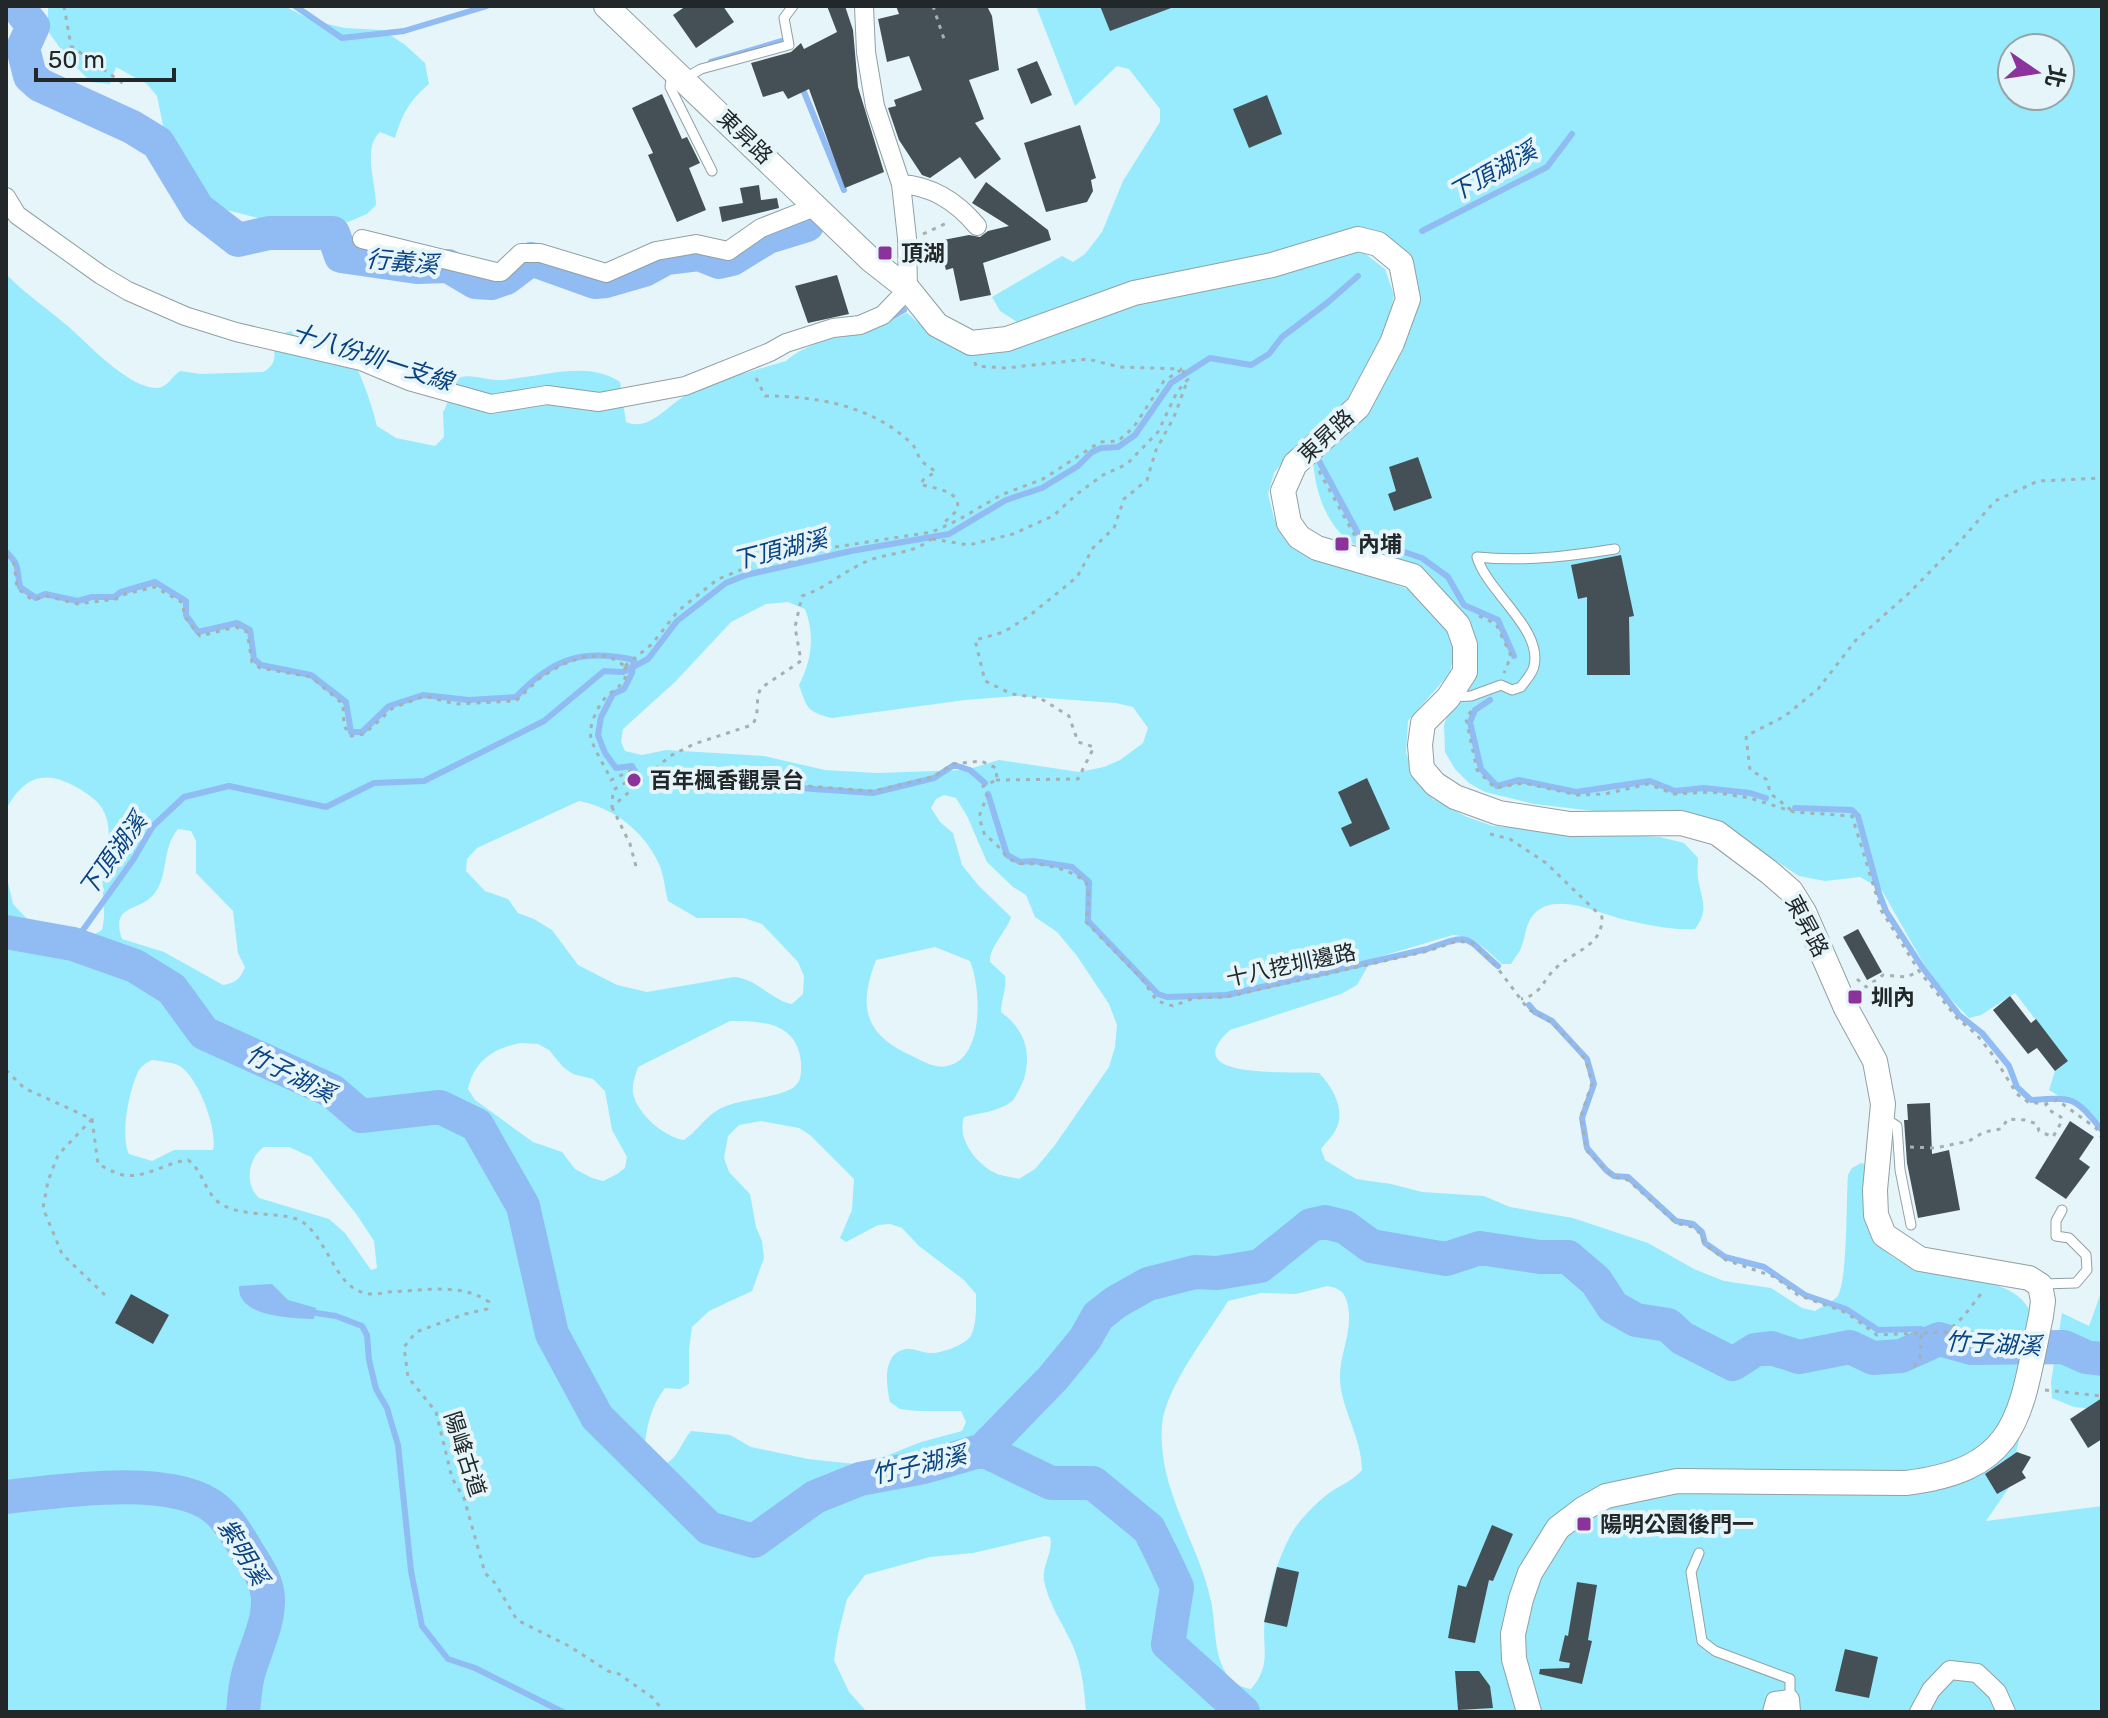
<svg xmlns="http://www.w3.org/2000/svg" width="2108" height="1718" font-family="Rubik,'Noto Sans TC',sans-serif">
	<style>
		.green { fill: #97ebfd; fill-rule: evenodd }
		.water { fill: #91bbf3 }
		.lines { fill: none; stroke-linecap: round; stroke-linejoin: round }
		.stream { stroke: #91bbf3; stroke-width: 6 }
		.river { stroke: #91bbf3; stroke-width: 34 }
		.building { fill: #455056 }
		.lane-casing { stroke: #91a0a3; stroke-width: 11 }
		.street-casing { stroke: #91a0a3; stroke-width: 20 }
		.secondary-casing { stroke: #91a0a3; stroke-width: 26 }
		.path { stroke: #a4b0b3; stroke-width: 3; stroke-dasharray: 4 6; stroke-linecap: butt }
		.lane { stroke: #fff; stroke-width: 9 }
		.street { stroke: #fff; stroke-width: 18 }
		.secondary { stroke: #fff; stroke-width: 24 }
		.poi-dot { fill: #8c329d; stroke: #e6f5f9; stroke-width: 3 }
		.labels { text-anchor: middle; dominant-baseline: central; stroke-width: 8; stroke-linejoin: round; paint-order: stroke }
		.street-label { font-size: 22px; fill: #222829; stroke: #e6f5f9 }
		.poi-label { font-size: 22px; font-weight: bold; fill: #222829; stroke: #e6f5f9; text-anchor: start }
		.water-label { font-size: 24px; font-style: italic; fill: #094282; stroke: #e6f5f9 }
	</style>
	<rect width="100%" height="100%" fill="#e6f5f9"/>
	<path class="green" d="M48,6H284L314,21L345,28L382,30L404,44L425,63L429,84C410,100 402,114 395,138L380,132C362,148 376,183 376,205L367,214L348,222L304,220L274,222L215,207L194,190L165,135L157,96L147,84L116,67L110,84L91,82L67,58L48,31Z
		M1036,6H2102V1123L2049,1090L2055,1071L2068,1061L2015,993L1981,1015L1969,1018L1946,994L1925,966L1881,889L1860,877L1825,881L1799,876L1723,826L1534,804L1485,792L1469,783L1455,769L1445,752L1444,725L1451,706L1477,662V650L1473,636C1439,609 1405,582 1371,555C1362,548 1349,543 1341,534C1323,515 1315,487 1313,461L1407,319L1389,242L1022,325L1000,311L992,297L1062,256L1073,262L1085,254L1102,232L1123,181L1160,122V109L1129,69L1117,66L1075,106ZM2012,48H2060V96H2012Z
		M1349,252H1363L1385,269L1394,295L1382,352L1341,414L1294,447L1274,473L1268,494L1274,518L1283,537L1296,549L1408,589L1438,613L1448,630L1454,653L1450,673L1408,721L1406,753L1419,784L1433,799L1467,817L1493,826L1660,837L1684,843L1698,858C1698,864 1697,872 1698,878C1701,900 1710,908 1695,929C1674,931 1643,924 1622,919C1598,913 1555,891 1534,914C1525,924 1526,936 1521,948C1519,953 1514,959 1511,964H1502C1487,950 1474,936 1453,935L1372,959L1357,985L1341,994L1230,1030C1173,1082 1298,1070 1319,1073C1332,1086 1345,1109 1337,1127C1334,1135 1326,1142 1321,1149L1325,1160L1356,1179L1391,1184L1422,1192L1484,1196L1510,1207L1573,1218L1648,1243L1694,1269L1724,1281L1771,1288L1802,1308L1815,1311C1821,1307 1832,1302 1837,1297C1848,1283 1846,1198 1848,1175L1852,1168L1861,1163L1868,1165C1869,1179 1870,1230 1876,1239C1909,1293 2006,1262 2030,1311L2017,1410L2019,1440L2008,1489L1986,1521L2102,1506V1712H1086C1084,1688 1082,1666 1072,1644C1063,1624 1048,1603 1044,1580C1042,1565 1054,1551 1050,1537L1045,1536L973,1553L930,1557L865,1575L847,1599L838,1635L834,1660L849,1692L867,1712H6V874L13,904L30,922L95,934L102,930C107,911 101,893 103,874C105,854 114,832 104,812C99,801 87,793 76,787C44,769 23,777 6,810V274C25,294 48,309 69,327C89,345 127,386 155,388C167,389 171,377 180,371L200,374L263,372C284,361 267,347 280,336C288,329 301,331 310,333C321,334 330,335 339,342C356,355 372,405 377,426L396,438L435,446L444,437L443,412C450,403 448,385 457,379C467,372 488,381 500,380C538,378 587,359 620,382L626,422C647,431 664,410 680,399C701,384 760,369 786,361C807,342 844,336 871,329C883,326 895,318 907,313C933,336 958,355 994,353L1161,296ZM788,602L805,609C815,635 812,660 799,685C807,708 807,712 832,718L965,700L1017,696L1116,703L1133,707L1148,728L1143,743L1120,760L1104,767L1079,772L999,760L966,770L876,773L825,770L764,756L666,750L642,755L625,751L621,742L623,729L676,681L731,622L766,604ZM944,795L956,798L967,816L987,862L1013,887L1026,895L1035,917L1057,932L1077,956L1109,1004L1117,1025L1115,1047L1109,1067L1055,1145L1035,1169L1019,1179C1011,1177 1000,1176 993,1172C974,1161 957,1138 964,1117C979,1113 999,1112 1012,1101C1017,1096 1021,1085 1024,1079C1032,1051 1024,1029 1001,1012C1001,999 1007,989 1005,976L990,962C989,947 1006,933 1011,917L978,885L962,865L953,833L940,822L931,808L936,799ZM579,801C614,808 644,831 659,864C664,875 665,890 668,901L697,918H744L762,924L798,962L804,976L803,994L792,1004C769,999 758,979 734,977L647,992L617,985L578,965L552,930L534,919L518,913L508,899L485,891L466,871L467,859L477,848ZM178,829L191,831L196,841V873L233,911L238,953L245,967C240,979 236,983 223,985L164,952L122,939C110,903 139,913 154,894C169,876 161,849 178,829ZM935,947L970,961C981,987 985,1059 947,1066C935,1069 923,1061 912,1056C864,1034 858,1007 876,960ZM730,1021C762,1021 797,1022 801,1062C801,1070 802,1079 796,1085C786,1097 743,1099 726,1106C707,1113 700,1129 684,1140C664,1137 637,1114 633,1093C632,1084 635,1076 638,1067ZM521,1043L538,1044L549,1050L563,1067L573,1074L593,1079L605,1091L612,1130L627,1157L625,1168L617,1174L603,1181L592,1178L575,1169L562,1152L533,1142L475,1100L468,1089C474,1061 494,1048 521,1043ZM152,1060C160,1061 170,1062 178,1065C198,1075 218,1130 213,1150H174L152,1161L129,1154C120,1136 129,1090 138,1072C141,1066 146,1063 152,1060ZM761,1121L799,1128L810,1135L854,1179L852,1210L840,1238L846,1242L878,1225L890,1224L902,1228L919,1246L964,1280L976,1294C976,1306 977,1327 970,1337C964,1345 940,1354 930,1353C922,1353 914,1348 906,1349C882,1353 886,1385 890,1402L900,1409L918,1411H961L966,1422L962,1431L921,1442L881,1458L855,1464L808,1459L751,1447L730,1435L691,1431C682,1441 678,1457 667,1463L654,1460L644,1453C646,1429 650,1407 665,1388L680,1389L689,1384V1350L692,1327L709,1311L752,1291L764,1258L762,1241L756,1227L750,1194L729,1172L724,1158L728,1136L739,1125ZM264,1147H289L311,1157L357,1215L374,1241L377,1268L371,1270L345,1233L329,1219L259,1198C244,1184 248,1158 264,1147ZM1327,1286C1337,1288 1343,1290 1346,1299C1356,1327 1339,1352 1340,1379C1341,1409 1362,1438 1362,1470C1353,1480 1343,1484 1332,1491C1319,1500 1301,1518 1293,1531C1278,1557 1269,1589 1265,1619C1261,1646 1273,1664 1251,1689C1240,1687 1232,1683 1226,1673C1213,1652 1216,1624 1211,1601C1198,1541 1157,1489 1162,1425C1165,1388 1208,1334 1228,1301L1261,1293L1296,1294Z
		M2102,1290V1410L2074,1407L2052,1398L2051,1382L2062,1313L2089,1326Z"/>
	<path class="water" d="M272,1284L288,1300L316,1308L314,1319C291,1318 237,1317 239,1286Z"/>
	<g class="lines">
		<path class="stream" d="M295,6L342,38L404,31L487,6
			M711,62L782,41
			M802,87L844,190
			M1422,231L1547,167L1572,134
			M890,318L904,310
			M1319,461L1360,537L1422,558L1448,577L1464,605L1498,620L1514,656
			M6,552C21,566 16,569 20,587L36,598L45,594L78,601L92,597H114L121,592L155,582L186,601V615L198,632L237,623L250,630L254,659L261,665L311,675L346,702L351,732H362L389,706L423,695L469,700L516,697C552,659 582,648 634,660L632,673L624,689L613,694L601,717L598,735L605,753L616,768L632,766L638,777
			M1490,700L1475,710L1470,722L1481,769L1497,786L1519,780L1576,792L1650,781L1675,791L1704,788L1750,793L1766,798
			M658,780L714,778L770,786L873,793L934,778L954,765L970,770L985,783
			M988,794L1007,855L1020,862L1033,861L1072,867L1089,882L1088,921L1158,994L1167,997L1227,995L1427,949C1473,932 1464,937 1498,966
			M1795,808L1852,810L1858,816L1879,893L1886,911L1922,967L1959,1015L1982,1033L2009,1066L2017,1087L2031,1100C2075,1097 2074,1097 2102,1130
			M73,944L133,860L153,826L184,797L229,786L326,807L374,783L424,781L544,721L604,671L623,672L648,659L677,621L726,583L746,575L851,551L949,534L1006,500L1042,488L1078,466L1092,452L1101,448L1118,447L1135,435L1171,383L1210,358L1251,365L1269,354L1282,337L1327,303L1358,276
			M1529,1005L1535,1012L1552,1021L1587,1059L1594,1084L1582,1118L1587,1148L1606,1170L1614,1176L1628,1177L1676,1221L1693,1224L1702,1232L1705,1243L1725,1257L1764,1267L1805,1295L1846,1309L1878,1330L1921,1329L1932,1333L1939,1339
			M316,1313L336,1316L362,1326L367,1335L369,1360L376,1389L387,1408L398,1445L411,1571L422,1626L448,1659L475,1668L563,1712"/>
		<path class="river" d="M17,6L33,26L23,48L30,76L40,85L132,127L158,143L198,209L238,240L269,233H333L341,256L417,267L448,266L475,282L491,283L506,278L531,259L595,282L606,281L644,270L666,258L699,254L719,262L732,259L768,237L807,225
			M6,932L73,944L135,966L172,989L204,1033L332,1091L361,1116L440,1107L477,1125L523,1206L552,1334L597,1417L709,1528L754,1541L815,1497L860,1479L924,1467L983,1450L1053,1378L1085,1339L1098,1316L1116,1302L1148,1284L1195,1272L1217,1273L1260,1266L1311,1225L1325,1222L1345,1227L1371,1246L1446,1259L1480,1248L1540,1257H1568L1596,1281L1613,1307L1636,1320L1668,1325L1682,1338L1733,1364L1755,1350L1771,1348L1799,1357L1850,1347L1873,1358L1901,1356L1939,1339L1971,1348L2064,1347L2086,1357L2102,1359
			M983,1450L1051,1483H1093L1149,1529L1162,1555L1177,1587L1168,1644L1243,1712
			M6,1497C59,1491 174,1473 216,1509C228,1519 238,1536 246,1549C255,1565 267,1579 268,1598C269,1625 254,1651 248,1675C245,1687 244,1700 243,1712"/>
	</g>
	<path class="building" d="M686,6H723L734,22L696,48L673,15Z
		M827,6H845L853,30L858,87L884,172L845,188L809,89L788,99L783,91L763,97L751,63L791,52L801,43L804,49L837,32Z
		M896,6H987L992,16L999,70L969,80L984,119L975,123L1001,159L975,179L960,157L930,178L922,175L899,140L888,108L896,106L894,100L922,90L909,56L887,62L878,19L899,14Z
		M1100,6H1171V8L1110,31Z
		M1037,61L1052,95L1031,104L1017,69Z
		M662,94L682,139L687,137L700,163L689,168L706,210L677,222L648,155L653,153L632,108Z
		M1267,95L1282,134L1249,148L1233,109Z
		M1080,125L1096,178L1091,180L1093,191L1087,202L1046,212L1024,143Z
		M986,182L1048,230L1051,240L983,263L991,295L960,301L953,268L946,270L938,241L969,235L980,237L988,231L1009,226L972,203Z
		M759,185L761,200L777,198L779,208L722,222L719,207L743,203L740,188Z
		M837,275L849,314L808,323L795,286Z
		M1418,457L1432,498L1394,511L1388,494L1396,491L1389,467Z
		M1621,555L1634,616L1629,617L1630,675H1587V597L1578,599L1571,565Z
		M1367,778L1390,829L1350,847L1341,828L1352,823L1338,792Z
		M1858,929L1882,972L1867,980L1843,937Z
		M2010,996L2031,1023L2036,1019L2068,1061L2055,1071L2037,1048L2028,1054L1993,1010Z
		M1930,1103L1932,1154L1949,1150L1960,1210L1918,1218L1907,1163L1904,1120H1908L1907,1104Z
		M2070,1121L2094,1137L2079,1159L2090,1167L2066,1199L2035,1178Z
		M131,1294L169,1315L153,1344L115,1323Z
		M2102,1398V1439L2088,1448L2070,1419Z
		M2017,1452L2031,1457L2022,1472L2026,1478L1997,1494L1985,1474Z
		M1492,1525L1513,1534L1493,1581L1489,1580L1475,1643L1448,1638L1458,1585L1466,1587Z
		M1277,1567L1299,1572L1287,1627L1264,1622Z
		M1577,1582L1597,1585L1588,1640L1592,1641L1582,1684L1539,1674L1540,1669L1569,1668L1570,1663L1559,1661L1565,1635L1568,1636Z
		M1845,1649L1878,1657L1869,1698L1835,1691Z
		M1455,1671H1479L1490,1686L1493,1708L1458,1710Z"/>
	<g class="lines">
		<g class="lane-casing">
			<path id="lane" d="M672,72L670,87L712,171
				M684,79L701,69L789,45L784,18L793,6
				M1451,697L1471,696L1501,685L1512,690L1521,687C1525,681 1533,673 1534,666C1543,629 1487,592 1477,557C1524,562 1570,556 1615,549
				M1886,1119L1897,1126L1900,1170L1911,1225
				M2043,1284L2076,1283L2087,1270L2086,1255L2069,1238L2056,1236V1221L2062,1210
				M1699,1553L1691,1572L1702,1641L1715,1651L1790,1679V1699"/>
		</g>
		<g class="street-casing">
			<path id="street" d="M901,184C933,186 957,202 977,226
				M6,197L17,215L101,275L128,291L185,316L236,332L361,361L409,381L491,404L547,395L599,402L685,386L770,352L786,343L833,328L860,325L883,315L908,289L907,238L901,184L875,106L866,52L864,6
				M362,239L496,272H501L521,253H540L606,273L656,251L696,244L728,251L761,228L817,206
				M1772,1712L1775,1701L1790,1699L1791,1712
				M1919,1712L1931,1690L1950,1670L1977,1673L1997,1692L2006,1712"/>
		</g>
		<g class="secondary-casing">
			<path id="secondary" d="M606,6L871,260L908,289L937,325L971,343L1007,339L1134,293L1272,265L1358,239L1378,244L1401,263L1408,299L1392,343L1358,407L1295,464L1283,491L1289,523L1299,537L1317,548L1413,576L1458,625L1465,645V672L1448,698L1423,723L1420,745L1422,769L1435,784L1455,797L1499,813L1570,824L1681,823L1717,833L1769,872L1791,891L1804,912L1846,1008L1875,1061L1883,1104L1875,1190L1876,1215L1884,1235L1920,1259L2029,1278L2040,1285L2043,1301L2041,1316C2020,1414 2021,1469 1906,1483L1677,1481L1606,1496L1583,1509L1558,1528L1530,1573L1521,1599L1513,1634L1514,1659L1529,1712"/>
		</g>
		<path class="path" d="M64,6L71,46L124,84
			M933,6L944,39
			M923,234L949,222
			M975,362L976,366L1006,368L1088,359L1119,367L1182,369
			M756,378L765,396C818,396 873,406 912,444C917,449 917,455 921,460C925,465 931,468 936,472L925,478L920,484C930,488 963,490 957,509C955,514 946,520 942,525
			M1319,471L1356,538
			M932,539L969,545L1013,534L1053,516L1077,494L1103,475L1127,464L1158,432L1177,392L1188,379L1182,369
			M6,555L14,563L17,588L32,600L46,596L78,604L116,599L122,595L155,587L183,603L184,616L200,636L236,627L247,632L252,662L260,668L311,677L343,704L344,726L351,736L364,734L393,708L425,696L455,704L516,701L540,678L561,665L586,656H608L625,666
			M1479,616L1496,624L1511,656L1504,673
			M625,666C629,683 618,686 607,696C598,705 588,726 591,738C595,752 605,766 611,780L630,771L635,777L613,790L612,807L670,756L694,744L752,725C761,713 754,701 761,688L801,661L795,627L802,596C828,588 849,566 876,558C896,552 914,553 931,539
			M625,666L652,644L678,611L718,579L748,567L789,561L829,548L932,532L958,520L1001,495L1043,479L1100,442L1118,441L1133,428L1164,381L1182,369
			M1471,711L1466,719L1477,770L1495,788L1524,783L1577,795L1605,794L1648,784L1674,794L1712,792L1750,798L1794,812L1852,816L1881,910L1919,971L1957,1018L1977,1035L1992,1054L2017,1094L2028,1102L2046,1104L2057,1100L2096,1128L2102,1138
			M649,774L873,791L933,777L953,764L981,761L996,768L997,780L983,786L987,796L979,817L985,836C1002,845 1003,859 1019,863C1025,865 1032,863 1038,864C1057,867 1071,871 1086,882L1089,898L1086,922L1142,979L1157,1001L1173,1006L1194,998L1226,997L1428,951L1457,941L1472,943L1496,966L1528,1009L1551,1022L1577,1048L1586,1061L1592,1083L1581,1116L1586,1150L1613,1177L1628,1180L1676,1223L1692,1227L1701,1234L1704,1244L1726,1260L1775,1277L1798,1295L1847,1313L1877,1335L1947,1332L1963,1317L1984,1290
			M996,780L1078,779L1094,747L1078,742L1069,716L1040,698L1012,694L985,681L975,640L1004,632L1029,616L1077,577L1093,548L1114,528L1124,499L1147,480L1156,450L1174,417L1188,379
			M612,807L630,844L637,870
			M1791,810L1771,794L1766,779L1750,770L1746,736L1785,716L1818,689L1856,640L1908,594L1963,538L1995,501L2038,481L2102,478
			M1490,834L1510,839L1546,863L1602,917C1603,946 1574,951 1557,967C1542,980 1543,994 1521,999
			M1857,979L1866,987L1883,975L1907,977L1919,971
			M6,1070L24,1088L92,1119L98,1164C106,1168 114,1173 123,1175C145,1179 167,1162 188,1160C204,1172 205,1194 221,1204C245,1219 287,1210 304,1223C334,1246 337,1306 387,1292C419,1291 462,1282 489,1302L487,1309L465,1314L416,1332L404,1347L408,1377L436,1412L452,1478L464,1498L485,1573L495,1583L517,1620L569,1646L608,1671L619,1674L653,1698L664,1712
			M92,1119L58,1155L48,1181L43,1208L62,1254L107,1297
			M1910,1147L1935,1148L1969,1141L1984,1132L2001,1129L2008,1119L2025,1120L2037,1124L2039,1131L2053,1137L2062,1121L2061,1117L2049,1110L2046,1105
			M1914,1367L1920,1358L1921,1334
			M2045,1390L2102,1396"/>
		<use href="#lane" class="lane"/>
		<use href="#street" class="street"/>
		<use href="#secondary" class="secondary"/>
	</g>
	<g class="poi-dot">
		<rect x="877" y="245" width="16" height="16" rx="4"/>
		<rect x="1334" y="536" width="16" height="16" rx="4"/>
		<circle cx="634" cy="780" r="8"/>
		<rect x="1847" y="989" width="16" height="16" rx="4"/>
		<rect x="1576" y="1516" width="16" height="16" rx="4"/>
	</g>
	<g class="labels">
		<g class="street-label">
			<text transform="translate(745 137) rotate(44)">東昇路</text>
			<text transform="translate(1326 436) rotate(-43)">東昇路</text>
			<text transform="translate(1807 926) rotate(62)">東昇路</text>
			<text transform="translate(1291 965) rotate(-12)">十八挖圳邊路</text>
			<text transform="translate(465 1454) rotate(72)">陽峰古道</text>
		</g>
		<g class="poi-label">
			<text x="901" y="253">頂湖</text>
			<text x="1358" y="544">內埔</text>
			<text x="650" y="780">百年楓香觀景台</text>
			<text x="1871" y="997">圳內</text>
			<text x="1600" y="1524">陽明公園後門一</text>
		</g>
		<g class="water-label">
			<text transform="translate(1493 172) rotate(-29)">下頂湖溪</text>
			<text transform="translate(402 262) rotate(5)">行義溪</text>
			<text transform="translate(372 357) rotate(18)">十八份圳一支線</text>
			<text transform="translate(780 550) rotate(-14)">下頂湖溪</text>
			<text transform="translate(113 855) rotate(-54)">下頂湖溪</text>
			<text transform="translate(290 1074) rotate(27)">竹子湖溪</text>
			<text transform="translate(1993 1344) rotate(3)">竹子湖溪</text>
			<text transform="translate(919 1465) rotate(-13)">竹子湖溪</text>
			<text transform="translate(243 1552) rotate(59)">紫明溪</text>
		</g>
	</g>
	<rect width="2108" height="1718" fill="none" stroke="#222829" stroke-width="16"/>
	<g transform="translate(2036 72) rotate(103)"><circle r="38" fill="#e6f5f9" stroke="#98a3a6" stroke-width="2"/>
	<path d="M0-6L14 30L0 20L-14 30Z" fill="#8c329d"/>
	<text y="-12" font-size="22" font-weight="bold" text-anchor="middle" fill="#222829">北</text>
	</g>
	<path d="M36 68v12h138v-12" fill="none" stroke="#222829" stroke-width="4"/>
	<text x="48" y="68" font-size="24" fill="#222829" stroke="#e6f5f9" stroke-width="6" paint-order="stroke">50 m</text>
</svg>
